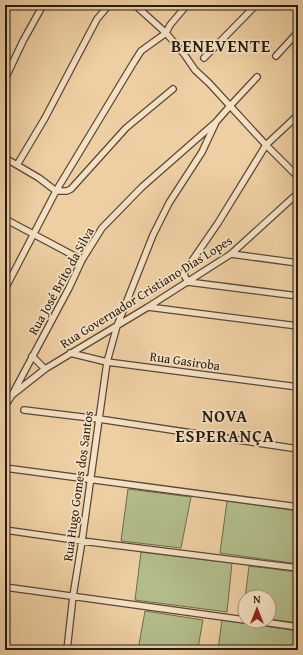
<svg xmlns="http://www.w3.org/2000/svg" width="303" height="655" font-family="'Gentium Book Plus',serif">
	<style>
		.green { fill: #b2bc8a; stroke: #6d6c4d }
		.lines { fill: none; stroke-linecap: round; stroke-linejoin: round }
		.minor-casing { stroke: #5a4835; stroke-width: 8 }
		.minor { stroke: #f4e0c3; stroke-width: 5.5 }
		.labels { text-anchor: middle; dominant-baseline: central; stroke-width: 3.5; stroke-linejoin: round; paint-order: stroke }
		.street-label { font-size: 13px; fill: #281b10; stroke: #f4e0c3 }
		.district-label { font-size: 17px; font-weight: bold; letter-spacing: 1px; fill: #281b10; stroke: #f4e0c3 }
	</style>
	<rect width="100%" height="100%" fill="#eecfa3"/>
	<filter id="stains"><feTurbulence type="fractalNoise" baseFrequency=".005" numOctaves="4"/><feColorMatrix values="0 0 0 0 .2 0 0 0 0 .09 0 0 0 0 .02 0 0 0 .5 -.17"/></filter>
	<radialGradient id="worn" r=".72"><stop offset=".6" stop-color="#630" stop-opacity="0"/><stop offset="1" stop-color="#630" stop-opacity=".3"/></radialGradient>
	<path class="green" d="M128,489L191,497L181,548L121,541Z
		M227,501L298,511V564L220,553Z
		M141,552L232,563L227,612L135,600Z
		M249,566L298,572V623L269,619V597H245V615H243Z
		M145,611L203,620L198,648L218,650L222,620L298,631V650H138Z"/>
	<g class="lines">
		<g class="minor-casing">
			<path id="minor" d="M135,5L166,33L184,54L195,70L209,83L266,145L298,177
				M276,56L298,32
				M204,58L256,5
				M5,79L23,41L43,5
				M298,115L266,145L218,223L185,271L184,275L188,282L298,296
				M5,158L39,178L56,191
				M17,165L45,118L97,19L109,5
				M56,191H67L71,189L126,128L173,89
				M5,219L82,260
				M231,254L298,263
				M5,289L56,191L134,62L141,51L166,33L170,25L187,5
				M148,307L298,326
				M70,353L107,362L298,387
				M32,356L45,369
				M12,395L69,288L82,260L102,228L142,187L216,122L230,106L257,77
				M5,406L12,395L45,369L148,307L231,254L298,193
				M24,410L99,419L298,449
				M5,468L298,507
				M5,530L82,541L298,568
				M5,587L245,620
				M256,621L298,627
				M5,650H7
				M67,650L73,596L82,541L107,362L117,326L153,235L169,203L202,152L216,122"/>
		</g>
		<use href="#minor" class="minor"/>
	</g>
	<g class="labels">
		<g class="street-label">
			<text transform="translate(61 281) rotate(-61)">Rua José Brito da Silva</text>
			<text transform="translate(146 292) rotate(-32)">Rua Governador Cristiano Dias Lopes</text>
			<text transform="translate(185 361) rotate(8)">Rua Gasiroba</text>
			<text transform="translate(78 486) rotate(-82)">Rua Hugo Gomes dos Santos</text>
		</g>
		<g class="district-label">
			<text x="221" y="45">BENEVENTE</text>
			<text x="225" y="415">NOVA<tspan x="225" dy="20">ESPERANÇA</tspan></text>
		</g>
	</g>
	<rect width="303" height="655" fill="none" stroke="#eecfa3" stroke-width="20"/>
	<rect x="6" y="6" width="291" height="643" fill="none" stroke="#281b10" stroke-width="2"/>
	<rect x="10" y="10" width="283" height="635" fill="none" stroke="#281b10"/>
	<g transform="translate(257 609)"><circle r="19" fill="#f4e0c3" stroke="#a2917b"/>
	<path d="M0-3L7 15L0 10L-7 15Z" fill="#8f2418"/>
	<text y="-6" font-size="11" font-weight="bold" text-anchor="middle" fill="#281b10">N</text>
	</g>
	<rect width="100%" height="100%" filter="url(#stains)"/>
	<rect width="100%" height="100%" fill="url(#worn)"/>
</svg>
